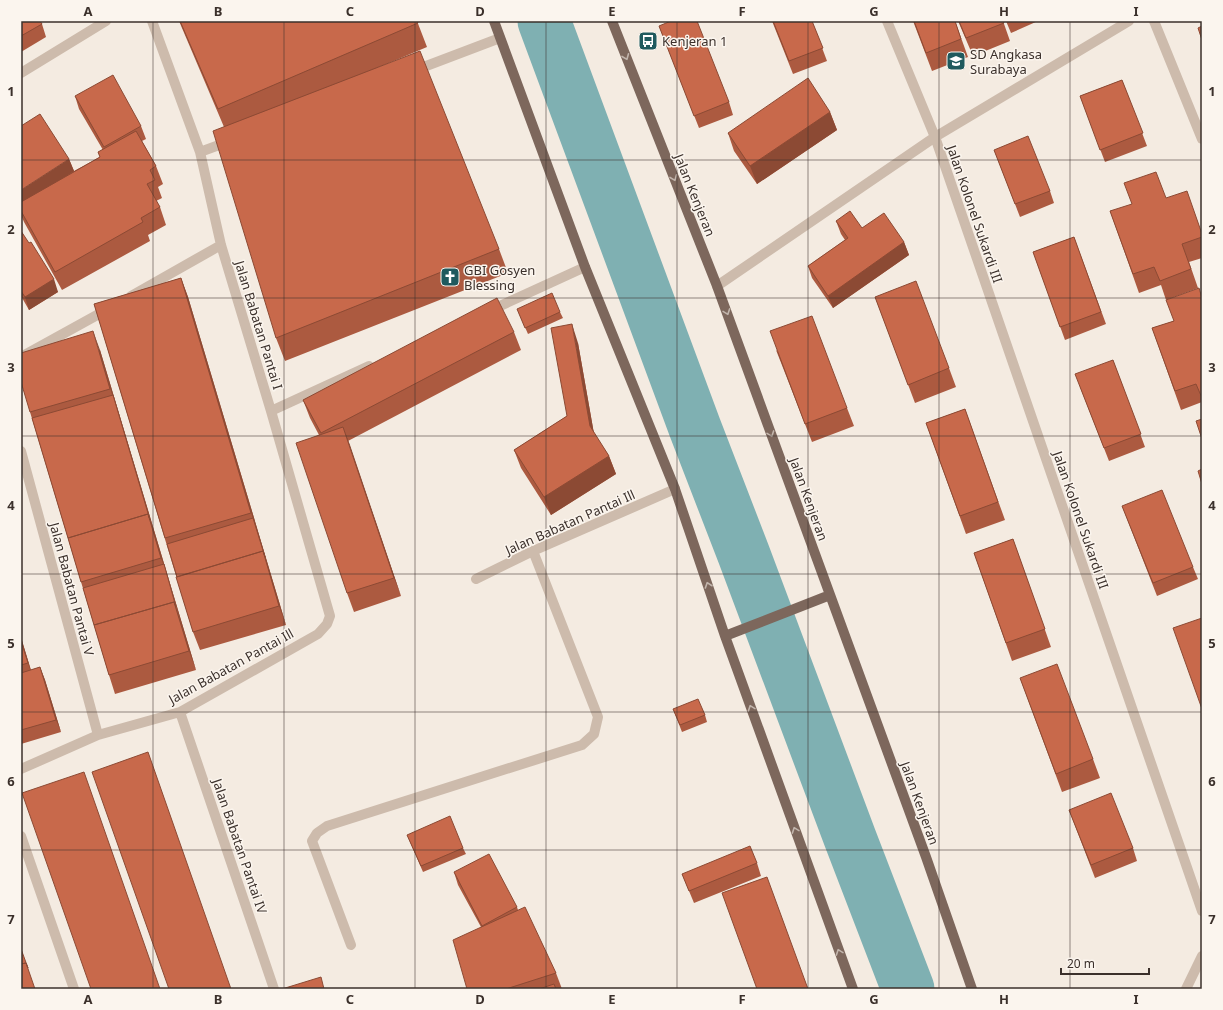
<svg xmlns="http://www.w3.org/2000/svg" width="1223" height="1010" font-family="'Noto Sans',sans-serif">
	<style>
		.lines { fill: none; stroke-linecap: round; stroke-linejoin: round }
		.river { stroke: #7fb0b2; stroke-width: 53 }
		.minor { stroke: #cdbbac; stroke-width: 10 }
		.major { stroke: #7d675c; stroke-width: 10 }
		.wall { fill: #ac5a40 }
		.shaded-wall { fill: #8c4a34 }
		.building { fill: #c8694b; stroke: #8c4a34 }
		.oneway { stroke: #c2b5ac }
		.grid { fill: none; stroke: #3b302b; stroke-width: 1; stroke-opacity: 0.55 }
		.labels { text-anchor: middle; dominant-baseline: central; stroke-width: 3; stroke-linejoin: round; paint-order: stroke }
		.poi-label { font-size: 13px; fill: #3b302b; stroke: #fbf5ee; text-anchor: start }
		.street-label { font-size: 13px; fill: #3b302b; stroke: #fbf5ee }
		.neatline { fill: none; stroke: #3b302b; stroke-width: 1.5 }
		.grid-label { font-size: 13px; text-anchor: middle; font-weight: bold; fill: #3b302b }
	</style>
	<rect width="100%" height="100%" fill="#f4ebe1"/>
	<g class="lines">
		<path class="river" d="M544,21L695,428L744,555L850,838L908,989"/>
		<path class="minor" d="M887,21L935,137L1202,911
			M1154,21L1202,139
			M413,71L500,38
			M21,73L106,21
			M200,152L230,141
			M717,286L935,137L1129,21
			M131,296L221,245
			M489,311L585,267
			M21,357L108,309
			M271,411L369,366
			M21,451L98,735
			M476,579L533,551L675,489
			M180,712L274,989
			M21,769L98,735L180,712L318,634L327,624L330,616L271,411L221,245L200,152L152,21
			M21,836L74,989
			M351,945L312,841L317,833L327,826L582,745L594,734L598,717L533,551
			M1186,989L1202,956"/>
		<path class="major" d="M494,21L585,267L675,489L725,636L853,989
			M612,21L717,286L926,857L972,989
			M725,636L830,595"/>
	</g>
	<path class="wall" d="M21,21L42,24L46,37L21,52Z
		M179,21H417L427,47L377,68L499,249L508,273L285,361L276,338L224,127Z
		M772,21H812L827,61L793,74Z
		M913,21H955L968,57L932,71Z
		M958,21H1003L1010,41L973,56Z
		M1006,21H1038L1011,33Z
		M659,26L729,102L733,115L699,128Z
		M1122,80L1147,146L1105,162L1080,96Z
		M75,96L141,126L146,139L142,141L156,166L163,184L158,187L162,198L156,201L160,207L166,225L148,235L150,241L62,290L24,222L21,215V211L69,159L74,171L100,157L98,152L103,150L79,109Z
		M830,112L837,130L757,184L734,151L728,133Z
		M994,150L1050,191L1054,203L1020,217Z
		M1166,198L1202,234V258L1189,262L1198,288L1166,300L1161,285L1139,293L1110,211Z
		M836,221L862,228L904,242L909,255L833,308L812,278L808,266L845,240L841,234Z
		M21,231L58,292L29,310L21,296Z
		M1074,237L1106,324L1065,340L1033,252Z
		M181,278L188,297L286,625L200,650L193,632L94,304Z
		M875,297L949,368L956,387L915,403Z
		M1202,298V402L1181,410L1152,328L1174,321Z
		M517,309L560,312L563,318L528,334Z
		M514,332L521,350L348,441L401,596L354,612L347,593L319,435L310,418L303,400Z
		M578,343L594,434L609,456L616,474L551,515L521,468L514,450L567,416Z
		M100,350L196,670L115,694L109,675L30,412Z
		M776,350L847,408L854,426L812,442Z
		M1113,360L1145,447L1109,461L1080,387Z
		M965,409L1005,520L966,534L926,423Z
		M1122,506L1193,567L1198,579L1157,596Z
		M1013,539L1051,647L1012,661L974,553Z
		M21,638L31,670L40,667L45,680L61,732L21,744Z
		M1020,678L1093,759L1100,778L1062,792Z
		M673,709L705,715L707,722L682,732Z
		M1069,810L1133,848L1137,861L1095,878Z
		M407,835L463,848L466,854L423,872Z
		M757,863L761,876L694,903L682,874Z
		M454,872L517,907L518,910L556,973L562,989H467L481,927L458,885Z"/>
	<path class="shaded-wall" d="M830,112L837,130L757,184L750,166Z
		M69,159L74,171L21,206V190Z
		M904,242L909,255L833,308L828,296Z
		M181,278L188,297L286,625L279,606Z
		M54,279L58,292L29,310L25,297Z
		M572,324L578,343L596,445L590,426Z
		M93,331L100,350L168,577L161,558L148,514Z
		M343,427L350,445L401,596L394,578Z
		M609,456L616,474L551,515L544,497Z
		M164,564L168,577L196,670L189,651Z
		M21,637L34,681L28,663L21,641Z
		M40,667L45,680L61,732L56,720Z"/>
	<path class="building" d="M21,21H40L42,24L21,36Z
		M180,21H417L418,23L218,109Z
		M671,21H697L729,102L694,116L659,26Z
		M773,21H812L823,48L789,61Z
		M914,21H955L961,39L926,53Z
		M959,21H1003L1004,23L966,38Z
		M1202,26V40L1198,28Z
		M420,51L499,249L276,338L213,131Z
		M113,75L141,126L104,147L75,96Z
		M808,78L830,112L750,166L728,133Z
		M1122,80L1143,133L1100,150L1080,96Z
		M40,114L69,159L21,190V126Z
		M136,131L156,166L150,170L155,180L147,184L160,207L141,218L143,222L55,272L21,211V202L100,157L98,152Z
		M1028,136L1050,191L1015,204L994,150Z
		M1156,172L1166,198L1187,191L1202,234V237L1182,244L1191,269L1160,281L1154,267L1133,274L1110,211L1132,204L1124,183Z
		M850,211L862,228L884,213L904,242L828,296L808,266L848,238L836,221Z
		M21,231L29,243L31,242L54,279L25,297L21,291Z
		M1074,237L1101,312L1060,327L1033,252Z
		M181,278L251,513L165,538L94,304Z
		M916,281L949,368L908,385L875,297Z
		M1199,288L1202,298V398L1196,384L1175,391L1152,328L1174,321L1166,300Z
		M552,293L560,312L525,328L517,309Z
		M497,298L514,332L321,433L303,400Z
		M812,316L847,408L805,424L770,331Z
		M572,324L590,426L609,456L544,497L514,450L567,416L551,328Z
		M93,331L110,389L30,412L21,382V353Z
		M1113,360L1141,434L1104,448L1075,374Z
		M113,395L150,520L148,514L68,538L32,418Z
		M965,409L998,502L960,516L926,423Z
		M1202,419V439L1196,421Z
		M343,427L394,578L347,593L296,443Z
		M1202,469V484L1198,471Z
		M1162,490L1193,567L1153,583L1122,506Z
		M148,514L161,558L81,582L68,538Z
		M253,518L265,557L263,551L177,577L167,544Z
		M1013,539L1045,629L1006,643L974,553Z
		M263,551L279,606L193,632L176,577Z
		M164,564L176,607L174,602L94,625L83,588Z
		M174,602L189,651L109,675L94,625Z
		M1202,618V709L1173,628Z
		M21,641L28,663L21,665Z
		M1057,664L1093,759L1056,774L1020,678Z
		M40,667L56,720L21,730V673Z
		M698,699L705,715L680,725L673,709Z
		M148,752L231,989H169L92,772Z
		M84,772L160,989H91L22,793Z
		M1111,793L1133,848L1091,865L1069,810Z
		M450,816L463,848L421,866L407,835Z
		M750,846L757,863L689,891L682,874Z
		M489,854L517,907L482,926L454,872Z
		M767,877L808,989H757L722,893Z
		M525,907L556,973L506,989H467L453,940Z
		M21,949L28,968L26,963L21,964Z
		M26,963L35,989H21V964Z
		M321,977L324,989H282Z
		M554,984L556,989H539Z"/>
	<defs><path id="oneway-chevron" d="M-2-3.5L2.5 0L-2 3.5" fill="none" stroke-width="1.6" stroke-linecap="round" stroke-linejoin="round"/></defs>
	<g class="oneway">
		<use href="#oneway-chevron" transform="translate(626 57) rotate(68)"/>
		<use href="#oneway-chevron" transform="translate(674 178) rotate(68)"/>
		<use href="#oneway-chevron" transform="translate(727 312) rotate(70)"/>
		<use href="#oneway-chevron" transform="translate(771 434) rotate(70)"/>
		<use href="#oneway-chevron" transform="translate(708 585) rotate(-109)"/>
		<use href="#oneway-chevron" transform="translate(751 708) rotate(-110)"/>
		<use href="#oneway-chevron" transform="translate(795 830) rotate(-110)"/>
		<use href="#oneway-chevron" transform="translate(839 952) rotate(-110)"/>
	</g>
	<path class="grid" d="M153,21V989M284,21V989M415,21V989M546,21V989M677,21V989M808,21V989M939,21V989M1070,21V989M21,160H1202M21,298H1202M21,436H1202M21,574H1202M21,712H1202M21,850H1202"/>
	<defs>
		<g id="bus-square" transform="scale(1)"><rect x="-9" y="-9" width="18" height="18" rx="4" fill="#1f5a5e" stroke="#fbf5ee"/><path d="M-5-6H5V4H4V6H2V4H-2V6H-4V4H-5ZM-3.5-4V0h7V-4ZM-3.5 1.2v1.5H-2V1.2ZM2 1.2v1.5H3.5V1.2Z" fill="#fff"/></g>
		<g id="school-square" transform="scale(1)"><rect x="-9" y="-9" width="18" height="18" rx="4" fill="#1f5a5e" stroke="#fbf5ee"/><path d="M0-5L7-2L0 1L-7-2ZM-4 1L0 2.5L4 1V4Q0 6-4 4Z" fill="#fff"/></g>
		<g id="church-square" transform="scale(1)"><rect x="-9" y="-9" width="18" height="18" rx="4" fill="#1f5a5e" stroke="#fbf5ee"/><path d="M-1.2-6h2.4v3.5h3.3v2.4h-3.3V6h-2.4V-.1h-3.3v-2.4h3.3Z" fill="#fff"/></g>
	</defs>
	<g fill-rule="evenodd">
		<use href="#bus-square" x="648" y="41"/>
		<use href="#school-square" x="956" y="61"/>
		<use href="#church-square" x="450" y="277"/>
	</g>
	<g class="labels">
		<g class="poi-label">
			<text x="662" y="41">Kenjeran 1</text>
			<text x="970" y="54">SD Angkasa<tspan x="970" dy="15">Surabaya</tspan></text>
			<text x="464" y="270">GBI Gosyen<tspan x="464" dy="15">Blessing</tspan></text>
		</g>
		<g class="street-label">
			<text transform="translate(695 195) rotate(68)">Jalan Kenjeran</text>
			<text transform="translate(975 214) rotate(71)">Jalan Kolonel Sukardi III</text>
			<text transform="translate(259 325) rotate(73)">Jalan Babatan Pantai I</text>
			<text transform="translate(809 499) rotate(70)">Jalan Kenjeran</text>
			<text transform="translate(1081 520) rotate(71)">Jalan Kolonel Sukardi III</text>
			<text transform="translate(570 522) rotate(-24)">Jalan Babatan Pantai Ill</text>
			<text transform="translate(72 589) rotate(75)">Jalan Babatan Pantai V</text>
			<text transform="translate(231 666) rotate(-29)">Jalan Babatan Pantai Ill</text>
			<text transform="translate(920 803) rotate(70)">Jalan Kenjeran</text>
			<text transform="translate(240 846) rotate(71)">Jalan Babatan Pantai IV</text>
		</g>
	</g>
	<rect width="1223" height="1010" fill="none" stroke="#fbf5ee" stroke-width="44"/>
	<path d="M1061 968v6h88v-6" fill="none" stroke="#3b302b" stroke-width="2"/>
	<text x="1067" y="968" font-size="12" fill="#3b302b" stroke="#fbf5ee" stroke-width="3" paint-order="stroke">20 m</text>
	<rect x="22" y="22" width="1179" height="966" class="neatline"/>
	<g class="grid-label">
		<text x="88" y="16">A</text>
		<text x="218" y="16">B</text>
		<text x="350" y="16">C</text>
		<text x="480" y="16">D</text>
		<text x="612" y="16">E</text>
		<text x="742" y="16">F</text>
		<text x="874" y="16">G</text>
		<text x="1004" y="16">H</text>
		<text x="1136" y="16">I</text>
		<text x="11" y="96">1</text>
		<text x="1212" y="96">1</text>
		<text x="11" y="234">2</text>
		<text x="1212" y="234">2</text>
		<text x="11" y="372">3</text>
		<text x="1212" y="372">3</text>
		<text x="11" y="510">4</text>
		<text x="1212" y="510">4</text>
		<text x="11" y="648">5</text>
		<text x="1212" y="648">5</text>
		<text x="11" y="786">6</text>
		<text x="1212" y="786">6</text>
		<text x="11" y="924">7</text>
		<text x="1212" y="924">7</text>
		<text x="88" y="1004">A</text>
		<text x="218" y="1004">B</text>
		<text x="350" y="1004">C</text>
		<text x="480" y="1004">D</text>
		<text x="612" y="1004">E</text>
		<text x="742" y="1004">F</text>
		<text x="874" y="1004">G</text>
		<text x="1004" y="1004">H</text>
		<text x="1136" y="1004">I</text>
	</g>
</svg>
